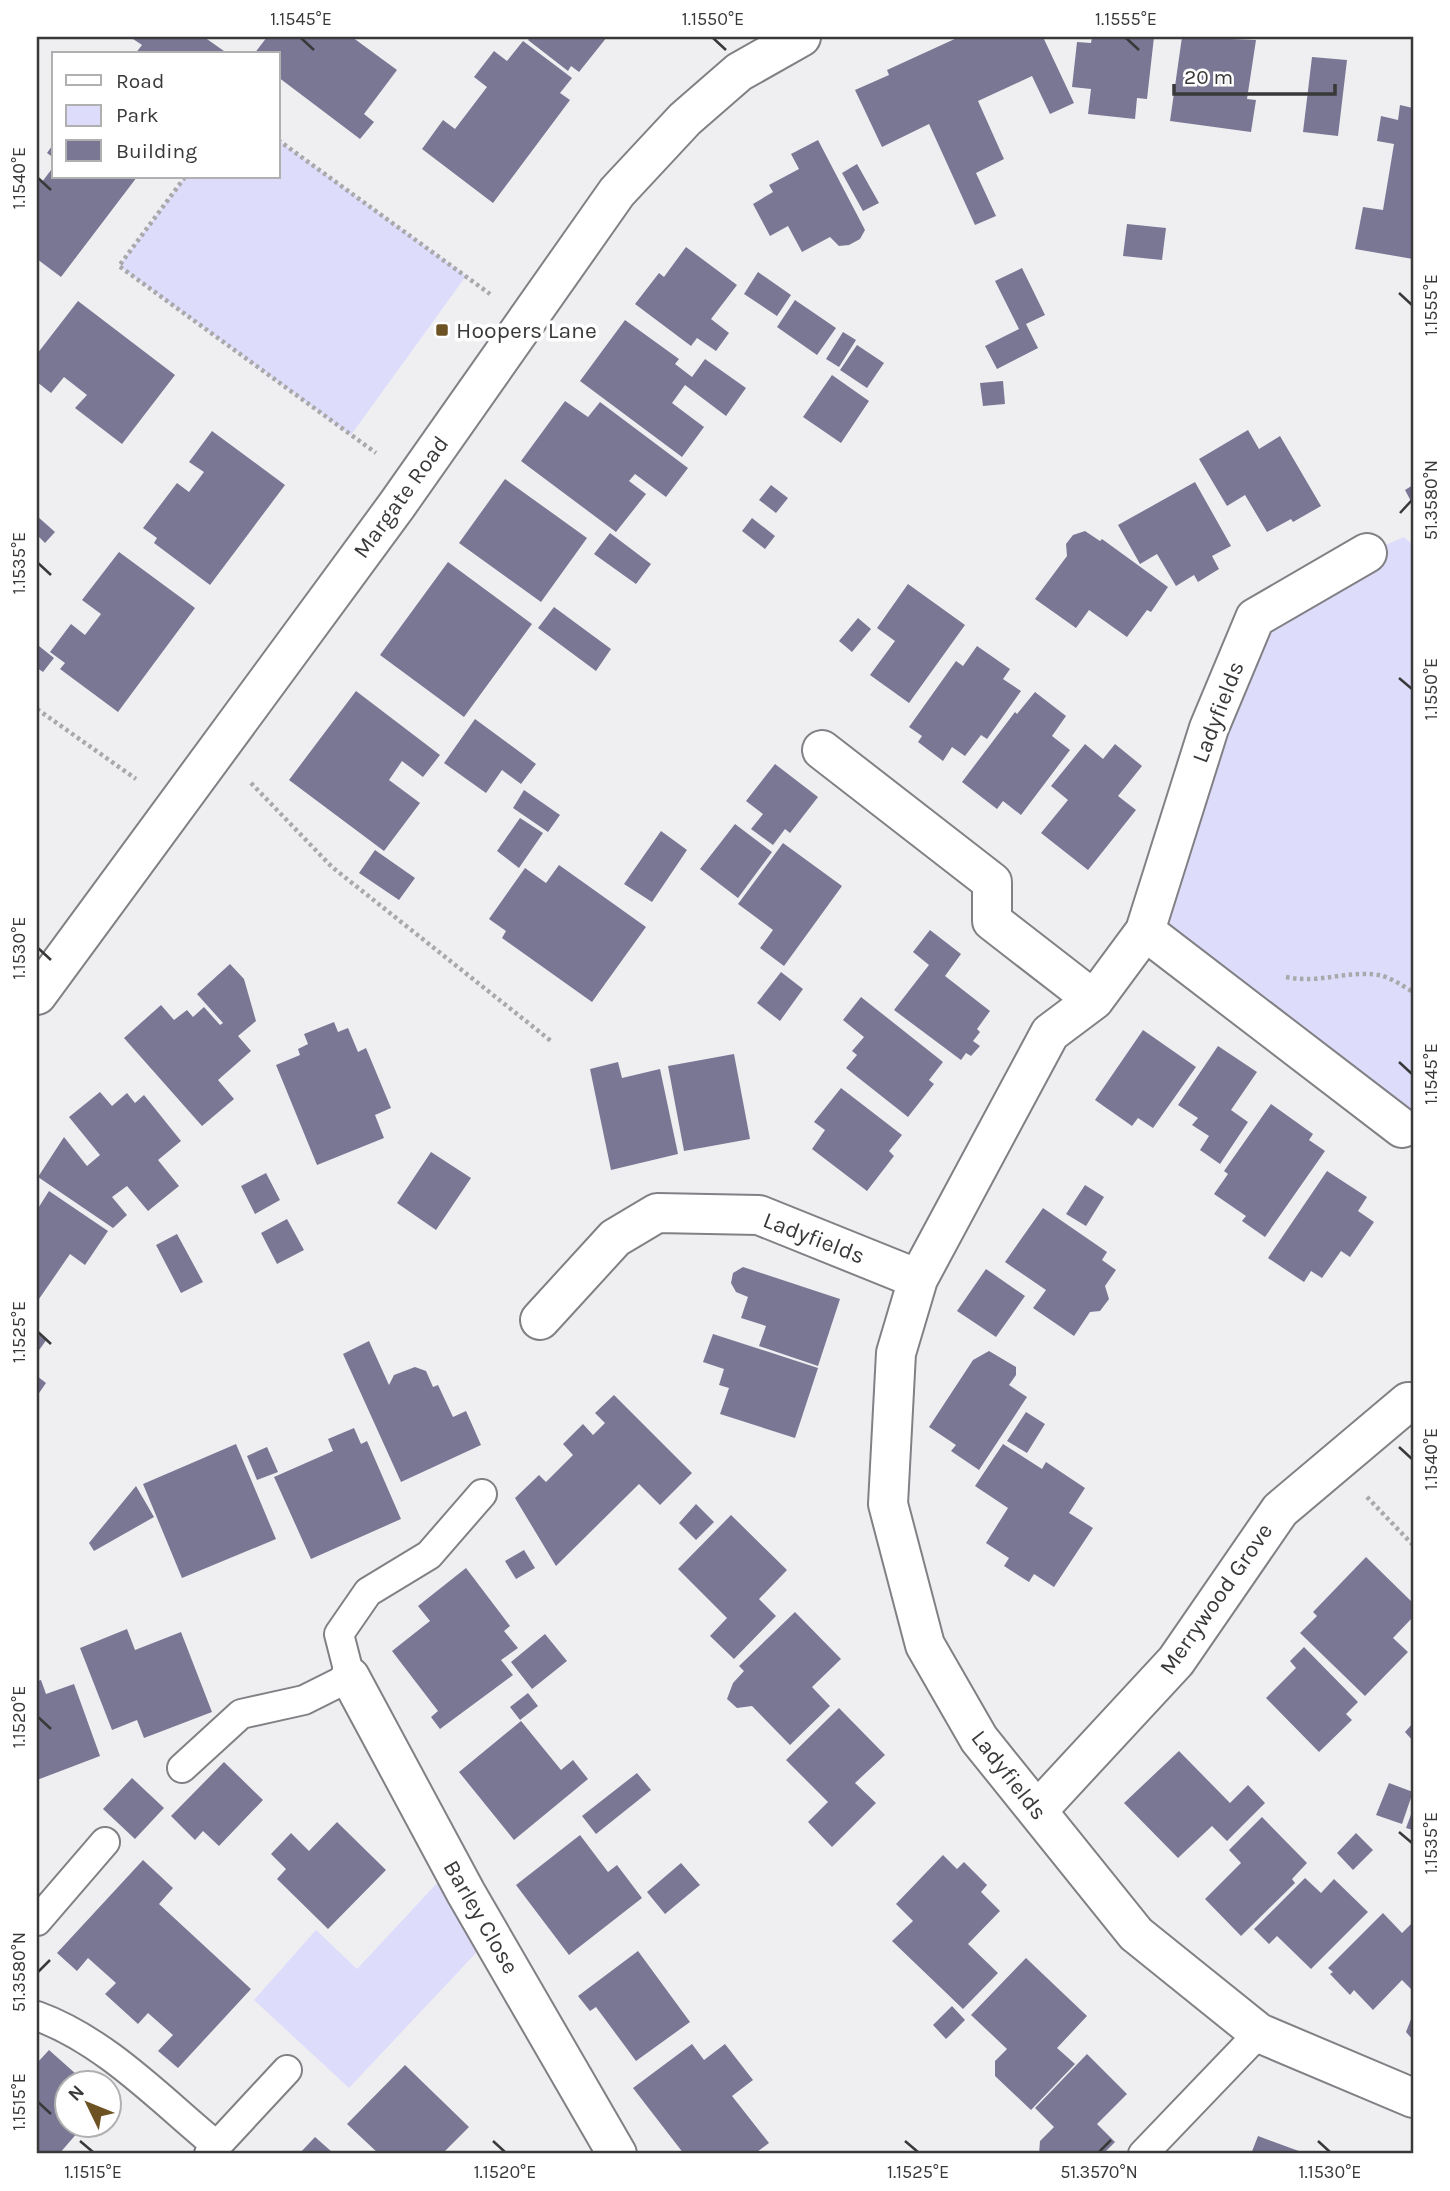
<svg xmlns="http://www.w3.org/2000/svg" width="1450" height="2191" font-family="Karla,sans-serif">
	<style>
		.green { fill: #dedcfb }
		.building { fill: #7a7795 }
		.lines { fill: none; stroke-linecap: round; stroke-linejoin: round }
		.service-casing { stroke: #818084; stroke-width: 32 }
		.minor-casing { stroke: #818084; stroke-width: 42 }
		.tertiary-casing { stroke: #818084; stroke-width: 42 }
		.path { stroke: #a9a9ab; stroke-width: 4.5; stroke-dasharray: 3.5 3.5; stroke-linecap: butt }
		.service { stroke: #fff; stroke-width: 28 }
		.minor { stroke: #fff; stroke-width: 38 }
		.tertiary { stroke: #fff; stroke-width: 38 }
		.ticks { fill: none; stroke: #39393a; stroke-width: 2.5 }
		.poi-dot { fill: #6d5224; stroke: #fff; stroke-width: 2.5 }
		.labels { text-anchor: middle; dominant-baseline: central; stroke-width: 7; stroke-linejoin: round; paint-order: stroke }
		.poi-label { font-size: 23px; fill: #39393a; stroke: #fff; text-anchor: start }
		.street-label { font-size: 23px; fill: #39393a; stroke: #fff }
		.neatline { fill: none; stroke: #39393a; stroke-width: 2.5 }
		.ticks-label { font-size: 18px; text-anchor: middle; fill: #39393a }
	</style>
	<rect width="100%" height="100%" fill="#efeff2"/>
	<path class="green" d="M278,140L466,276L351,435L119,266L185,177H278Z
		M1404,537L1413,545V1133L1145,931L1255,618L1367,553Z
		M452,1867L492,1936L349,2088L254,2000L316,1930L357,1969Z"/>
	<path class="building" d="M130,37H204L224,51L222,54H135L142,45Z
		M267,37H352L397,70L364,114L374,122L360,139L278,77V54H254Z
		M530,37H607L579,72L571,66L568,71L528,40Z
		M959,37H1043L1074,103L1050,114L1032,76L978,101L1004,159L976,173L996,216L975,225L929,124L882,147L855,90L889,75L887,70Z
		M1092,37H1154L1147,99L1137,98L1135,119L1088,114L1091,89L1072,87L1077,42L1091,43Z
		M1182,37L1256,40L1247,99L1256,100L1251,132L1170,121Z
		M523,41L572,78L560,93L570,100L493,203L422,149L443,120L455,129L487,87L474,77L494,51L507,61Z
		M1312,57L1347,60L1338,136L1303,132Z
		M1400,105L1413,108V259L1355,249L1363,207L1383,210L1394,144L1377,141L1381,116L1398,120Z
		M818,140L865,230L860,239L849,245L839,246L830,237L802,252L788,226L770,236L753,204L773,192L769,185L799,169L791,154Z
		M54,143V158L47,153Z
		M857,164L879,203L863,211L842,173Z
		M54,166V177H137L61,277L37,259V178L42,182Z
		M1127,224L1166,228L1162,260L1123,256Z
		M686,247L737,285L711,319L729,333L716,351L697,338L691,346L635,304L659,273L664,277Z
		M1022,268L1045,315L1026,324L1038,348L997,369L985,346L1019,329L995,281Z
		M758,272L791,295L777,316L744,294Z
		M795,300L836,328L817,355L777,327Z
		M78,301L175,375L122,444L75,408L87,395L64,377L51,393L37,382V354Z
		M625,320L679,359L675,364L692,377L705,359L746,388L726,416L685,385L672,403L704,427L682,457L580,381Z
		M843,332L856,340L839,367L826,359Z
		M857,345L884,363L867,388L840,370Z
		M832,375L869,401L841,443L803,417Z
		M1003,381L1005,404L983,406L980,383Z
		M565,401L588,417L600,402L688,468L666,497L635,474L629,481L646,494L616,532L521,461Z
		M1248,430L1259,449L1280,436L1321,506L1293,522L1291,519L1267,532L1245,495L1227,506L1199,459Z
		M212,431L285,485L210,585L154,543L157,538L143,528L177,483L189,492L204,472L189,462Z
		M505,479L587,538L541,602L459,543Z
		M1195,482L1231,546L1212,556L1219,569L1198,582L1194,575L1176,586L1157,554L1140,564L1118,525Z
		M771,485L788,498L776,513L759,500Z
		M1413,485V505L1405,490Z
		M37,516L55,532L45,543L37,535Z
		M752,518L775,536L765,549L742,531Z
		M1085,531L1100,541L1102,539L1168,587L1151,612L1147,610L1127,637L1089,610L1076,628L1035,599L1067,556L1066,544L1073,535Z
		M610,533L651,564L636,584L594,554Z
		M119,552L195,608L118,712L60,669L65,663L50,652L71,624L85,635L101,614L82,600Z
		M448,562L532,624L464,717L380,655Z
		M908,584L965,625L909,703L870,675L895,641L877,628Z
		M554,607L611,649L596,671L538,628Z
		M858,618L871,629L852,652L839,641Z
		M39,646L54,658L43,672L37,668Z
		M977,646L1010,669L1003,679L1021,691L987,739L981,735L965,756L952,747L943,761L918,742L922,736L909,727L956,661L963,666Z
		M356,691L440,755L423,777L402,761L389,780L420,803L384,851L289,780Z
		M1035,692L1066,716L1052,736L1070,750L1021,815L1003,801L997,809L962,782L1015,712L1017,714Z
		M475,719L536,764L521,784L502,770L486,793L444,763Z
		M1085,744L1103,759L1115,744L1142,766L1118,796L1136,810L1088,870L1041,833L1068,800L1051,786Z
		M775,764L818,797L790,833L785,829L773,845L751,829L763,814L746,801Z
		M524,790L560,815L548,832L513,808Z
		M520,818L543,833L519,868L497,851Z
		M735,824L772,852L738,898L700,869Z
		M661,831L687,850L652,902L624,884Z
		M783,843L842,886L784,966L760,948L773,930L738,904Z
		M375,850L415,878L399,900L359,873Z
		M559,865L646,927L592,1002L502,938L506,931L489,919L525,868L546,883Z
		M930,930L961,954L945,976L990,1011L977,1029L980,1032L973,1041L980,1046L971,1056L966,1053L961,1060L894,1010L929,965L913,952Z
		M230,964L244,979L256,1021L238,1036L251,1051L218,1080L234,1099L202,1126L124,1038L161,1005L174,1020L187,1010L193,1017L204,1007L220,1025L223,1023L197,994Z
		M781,972L803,989L780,1021L757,1003Z
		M861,997L943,1062L929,1080L934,1084L908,1117L846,1068L857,1055L852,1051L864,1037L843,1020Z
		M334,1022L338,1032L348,1028L358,1052L366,1048L391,1108L375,1115L384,1138L317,1165L276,1065L300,1055L298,1049L308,1044L304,1034Z
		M1143,1030L1196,1067L1153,1128L1138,1118L1132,1126L1095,1100Z
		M1218,1046L1257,1072L1231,1110L1248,1122L1220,1164L1200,1150L1209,1136L1192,1125L1198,1118L1178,1105Z
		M734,1054L750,1139L684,1151L668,1066Z
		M618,1062L622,1078L660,1069L678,1154L611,1170L590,1069Z
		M841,1088L902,1135L889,1151L894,1156L867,1191L812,1149L825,1130L814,1122Z
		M100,1092L112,1106L127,1093L135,1103L144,1095L181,1141L158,1160L179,1186L148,1211L127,1186L112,1197L127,1215L113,1228L38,1177L64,1137L87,1166L100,1155L69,1117Z
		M1271,1104L1313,1134L1309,1140L1325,1151L1265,1237L1242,1221L1246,1216L1214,1194L1228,1174L1224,1171Z
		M431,1152L471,1178L436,1230L397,1203Z
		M1327,1171L1367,1197L1358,1211L1374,1222L1350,1257L1341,1251L1322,1278L1311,1271L1304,1282L1268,1258Z
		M266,1173L280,1200L255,1214L241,1186Z
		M1085,1185L1104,1197L1086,1226L1066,1214Z
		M49,1191L108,1231L85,1265L70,1254L39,1299L37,1298V1210Z
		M1043,1208L1107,1252L1102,1260L1116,1270L1105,1286L1109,1299L1100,1311L1090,1312L1074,1336L1033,1308L1046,1290L1005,1262Z
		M287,1219L304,1250L277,1264L261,1233Z
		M177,1234L203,1282L181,1293L156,1245Z
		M743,1267L840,1299L818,1366L759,1346L766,1326L741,1318L748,1297L736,1292L731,1283L733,1273Z
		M986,1269L1025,1296L996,1337L957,1311Z
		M37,1332L47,1339L37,1353Z
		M713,1334L818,1368L795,1438L720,1414L729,1388L719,1385L724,1369L703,1362Z
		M369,1341L389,1385L394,1375L415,1367L426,1371L433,1387L438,1385L453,1417L466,1411L481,1445L401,1482L343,1354Z
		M989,1351L1016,1367V1375L1009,1385L1027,1397L979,1470L951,1451L956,1445L929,1427L973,1360Z
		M37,1376L46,1383L37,1396Z
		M614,1395L692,1473L660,1505L639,1484L556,1566L515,1498L539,1475L546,1482L573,1455L563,1444L583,1424L593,1435L605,1423L595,1413Z
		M1026,1412L1045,1424L1027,1453L1007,1441Z
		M354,1428L361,1444L367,1441L401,1519L311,1559L274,1477L333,1451L328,1439Z
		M236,1444L276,1539L182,1578L143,1484Z
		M1003,1444L1042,1469L1046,1462L1085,1488L1069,1513L1093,1528L1054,1587L1034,1574L1029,1582L1004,1566L1009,1558L986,1543L1008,1508L975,1486Z
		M267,1447L278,1472L257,1480L247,1456Z
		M136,1486L154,1517L94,1551L89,1543Z
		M696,1504L714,1522L696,1540L679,1523Z
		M731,1515L787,1570L759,1599L776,1616L734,1659L710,1636L727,1618L678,1569Z
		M524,1550L535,1568L516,1579L505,1561Z
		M1366,1557L1413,1603V1617L1393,1638L1408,1652L1365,1696L1300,1633L1317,1616L1313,1612Z
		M466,1568L510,1626L504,1631L518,1648L501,1660L513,1675L440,1729L431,1717L438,1711L392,1651L430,1621L418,1606Z
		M795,1612L841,1659L812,1687L830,1706L790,1745L752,1706L737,1708L727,1699L733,1683L744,1671L739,1666Z
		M127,1629L135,1650L181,1632L212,1712L144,1738L137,1720L112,1730L80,1648Z
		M545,1634L567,1661L532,1689L511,1662Z
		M1304,1647L1358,1702L1346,1714L1352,1720L1319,1752L1266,1698L1296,1668L1290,1661Z
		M41,1680L46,1694L74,1684L100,1756L37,1780V1681Z
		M528,1693L538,1706L520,1720L510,1707Z
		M839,1708L885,1755L855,1783L876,1803L832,1847L808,1822L828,1802L786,1760Z
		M521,1721L561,1770L573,1760L588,1779L514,1840L459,1772Z
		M1413,1723V1741L1405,1732Z
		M1179,1751L1230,1803L1248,1785L1265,1803L1227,1841L1212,1826L1178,1858L1124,1803Z
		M224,1762L263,1800L219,1846L203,1831L195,1840L171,1816Z
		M637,1773L651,1790L596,1834L582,1816Z
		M132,1778L164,1808L135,1839L103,1809Z
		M1389,1783L1413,1792L1402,1824L1376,1815Z
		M1413,1809V1830L1406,1828Z
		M1262,1817L1307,1863L1292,1879L1295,1883L1241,1936L1205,1899L1241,1863L1229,1850Z
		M337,1822L386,1870L328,1929L277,1879L286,1869L271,1854L291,1833L309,1851Z
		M1356,1833L1373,1850L1353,1870L1337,1853Z
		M580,1835L608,1872L617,1865L642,1898L569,1955L516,1885Z
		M943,1855L957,1869L964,1862L987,1885L981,1892L1000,1911L968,1944L998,1973L963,2009L892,1941L913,1921L896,1904Z
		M143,1860L173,1888L159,1904L251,1989L178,2068L158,2051L173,2035L148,2013L138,2024L105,1994L116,1983L88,1958L77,1971L57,1953Z
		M681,1863L700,1885L665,1914L647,1892Z
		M1305,1878L1321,1893L1334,1879L1368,1912L1311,1969L1277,1936L1269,1944L1254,1929Z
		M1383,1913L1402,1933L1413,1922V1991L1402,1980L1373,2010L1354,1990L1350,1995L1330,1974L1333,1972L1328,1968Z
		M638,1951L690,2022L636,2061L596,2007L590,2011L578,1996Z
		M1026,1958L1087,2016L1057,2048L1075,2064L1031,2110L995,2076V2061L1007,2049L971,2015Z
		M952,2006L965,2020L946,2039L933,2025Z
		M1413,2014V2040L1406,2032Z
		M692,2044L704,2060L725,2044L753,2080L732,2096L769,2143L754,2154H684L633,2088Z
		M49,2050L85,2082H66V2124H85L59,2154H37V2063Z
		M1087,2054L1127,2094L1097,2124L1115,2142L1103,2154H1039L1040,2141L1054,2127L1035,2108Z
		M405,2065L469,2127L442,2154H379L347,2124Z
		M1258,2136L1307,2154H1251Z
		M315,2137L332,2152L299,2154Z"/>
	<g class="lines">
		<g class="service-casing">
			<path id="service" d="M182,1768L241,1714L304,1700L350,1677L339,1634L368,1592L429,1555L482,1494
				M37,1921L105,1842
				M37,2016C106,2041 161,2100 217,2146
				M209,2154L287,2070
				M1143,2154L1259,2033"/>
		</g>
		<g class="minor-casing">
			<path id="minor" d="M1367,553L1255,618L1209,728L1145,931L1094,1000L1050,1033L918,1279L896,1353L888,1504L925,1645L979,1739L1136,1934L1259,2033L1413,2098
				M822,750L992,882V921L1094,1000
				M1145,931L1402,1128
				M540,1320L615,1238L657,1213L759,1215L918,1279
				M350,1677L466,1893L617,2154
				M1037,1811L1176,1661L1280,1510L1408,1402"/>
		</g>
		<g class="tertiary-casing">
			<path id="tertiary" d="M37,995L397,505L617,192L685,119L739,72L801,37"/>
		</g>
		<path class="path" d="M278,140L490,294
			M185,177L119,266L376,453
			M37,709L136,779
			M251,783L332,867L551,1041
			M1286,977C1320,984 1347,970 1379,975C1390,977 1403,986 1413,992
			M1367,1497L1413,1545"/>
		<use href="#service" class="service"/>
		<use href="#minor" class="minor"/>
		<use href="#tertiary" class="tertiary"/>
	</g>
	<path class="ticks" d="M301,38L314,50M713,38L726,50M1126,38L1139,50M38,178L51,190M1399,293L1412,305M1400,513L1412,500M38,563L51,575M1399,678L1412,689M38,948L51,960M1399,1062L1412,1074M38,1332L51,1344M1399,1447L1412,1459M38,1717L51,1729M1399,1832L1412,1843M38,1972L50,1960M38,2102L51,2114M80,2141L93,2152M493,2141L505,2152M905,2141L918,2152M1318,2141L1330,2152M1099,2152L1111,2140"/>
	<rect class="poi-dot" x="435" y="323" width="14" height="14" rx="3.5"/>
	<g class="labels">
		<g class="poi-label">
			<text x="456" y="330">Hoopers Lane</text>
		</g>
		<g class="street-label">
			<text transform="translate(401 497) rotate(-54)">Margate Road</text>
			<text transform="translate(1218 712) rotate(-69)">Ladyfields</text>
			<text transform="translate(814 1238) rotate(21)">Ladyfields</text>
			<text transform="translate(1216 1599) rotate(-55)">Merrywood Grove</text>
			<text transform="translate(1009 1775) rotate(52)">Ladyfields</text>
			<text transform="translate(481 1917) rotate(60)">Barley Close</text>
		</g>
	</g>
	<rect width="1450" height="2191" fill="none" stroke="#ffffff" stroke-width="77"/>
	<rect x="52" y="52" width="228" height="126" fill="#ffffff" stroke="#b0b0b0" stroke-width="2"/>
	<rect x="66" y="75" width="35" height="10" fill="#ffffff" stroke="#b0b0b0" stroke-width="2"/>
	<text x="116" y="88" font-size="21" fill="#39393a">Road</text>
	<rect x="66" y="105" width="35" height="21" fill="#dedcfb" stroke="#b0b0b0" stroke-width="2"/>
	<text x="116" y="122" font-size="21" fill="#39393a">Park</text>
	<rect x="66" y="140" width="35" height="21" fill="#7a7795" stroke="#b0b0b0" stroke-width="2"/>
	<text x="116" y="158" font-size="21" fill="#39393a">Building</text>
	<g transform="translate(88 2104) rotate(313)"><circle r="33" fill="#ffffff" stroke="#b0b0b0" stroke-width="2"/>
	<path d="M0-5L12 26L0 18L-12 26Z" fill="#6d5224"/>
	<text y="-10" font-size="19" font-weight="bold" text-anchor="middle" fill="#39393a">N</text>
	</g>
	<path d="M1174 84v10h161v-10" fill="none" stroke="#39393a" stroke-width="3.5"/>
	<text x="1184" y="84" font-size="21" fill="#39393a" stroke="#ffffff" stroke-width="5" paint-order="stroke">20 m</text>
	<rect x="38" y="38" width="1374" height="2114" class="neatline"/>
	<g class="ticks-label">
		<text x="301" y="25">1.1545°E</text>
		<text x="713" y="25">1.1550°E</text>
		<text x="1126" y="25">1.1555°E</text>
		<text transform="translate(19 178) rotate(-90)" y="6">1.1540°E</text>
		<text transform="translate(1431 305) rotate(-90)" y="6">1.1555°E</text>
		<text transform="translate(1431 500) rotate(-90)" y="6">51.3580°N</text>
		<text transform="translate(19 563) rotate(-90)" y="6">1.1535°E</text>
		<text transform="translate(1431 689) rotate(-90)" y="6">1.1550°E</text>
		<text transform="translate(19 948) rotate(-90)" y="6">1.1530°E</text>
		<text transform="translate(1431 1074) rotate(-90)" y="6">1.1545°E</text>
		<text transform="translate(19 1332) rotate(-90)" y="6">1.1525°E</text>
		<text transform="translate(1431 1459) rotate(-90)" y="6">1.1540°E</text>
		<text transform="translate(19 1717) rotate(-90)" y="6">1.1520°E</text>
		<text transform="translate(1431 1843) rotate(-90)" y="6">1.1535°E</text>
		<text transform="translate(19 1972) rotate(-90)" y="6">51.3580°N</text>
		<text transform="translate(19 2102) rotate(-90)" y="6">1.1515°E</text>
		<text x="93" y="2178">1.1515°E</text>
		<text x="505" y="2178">1.1520°E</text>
		<text x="918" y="2178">1.1525°E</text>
		<text x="1099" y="2178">51.3570°N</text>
		<text x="1330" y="2178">1.1530°E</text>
	</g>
</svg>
